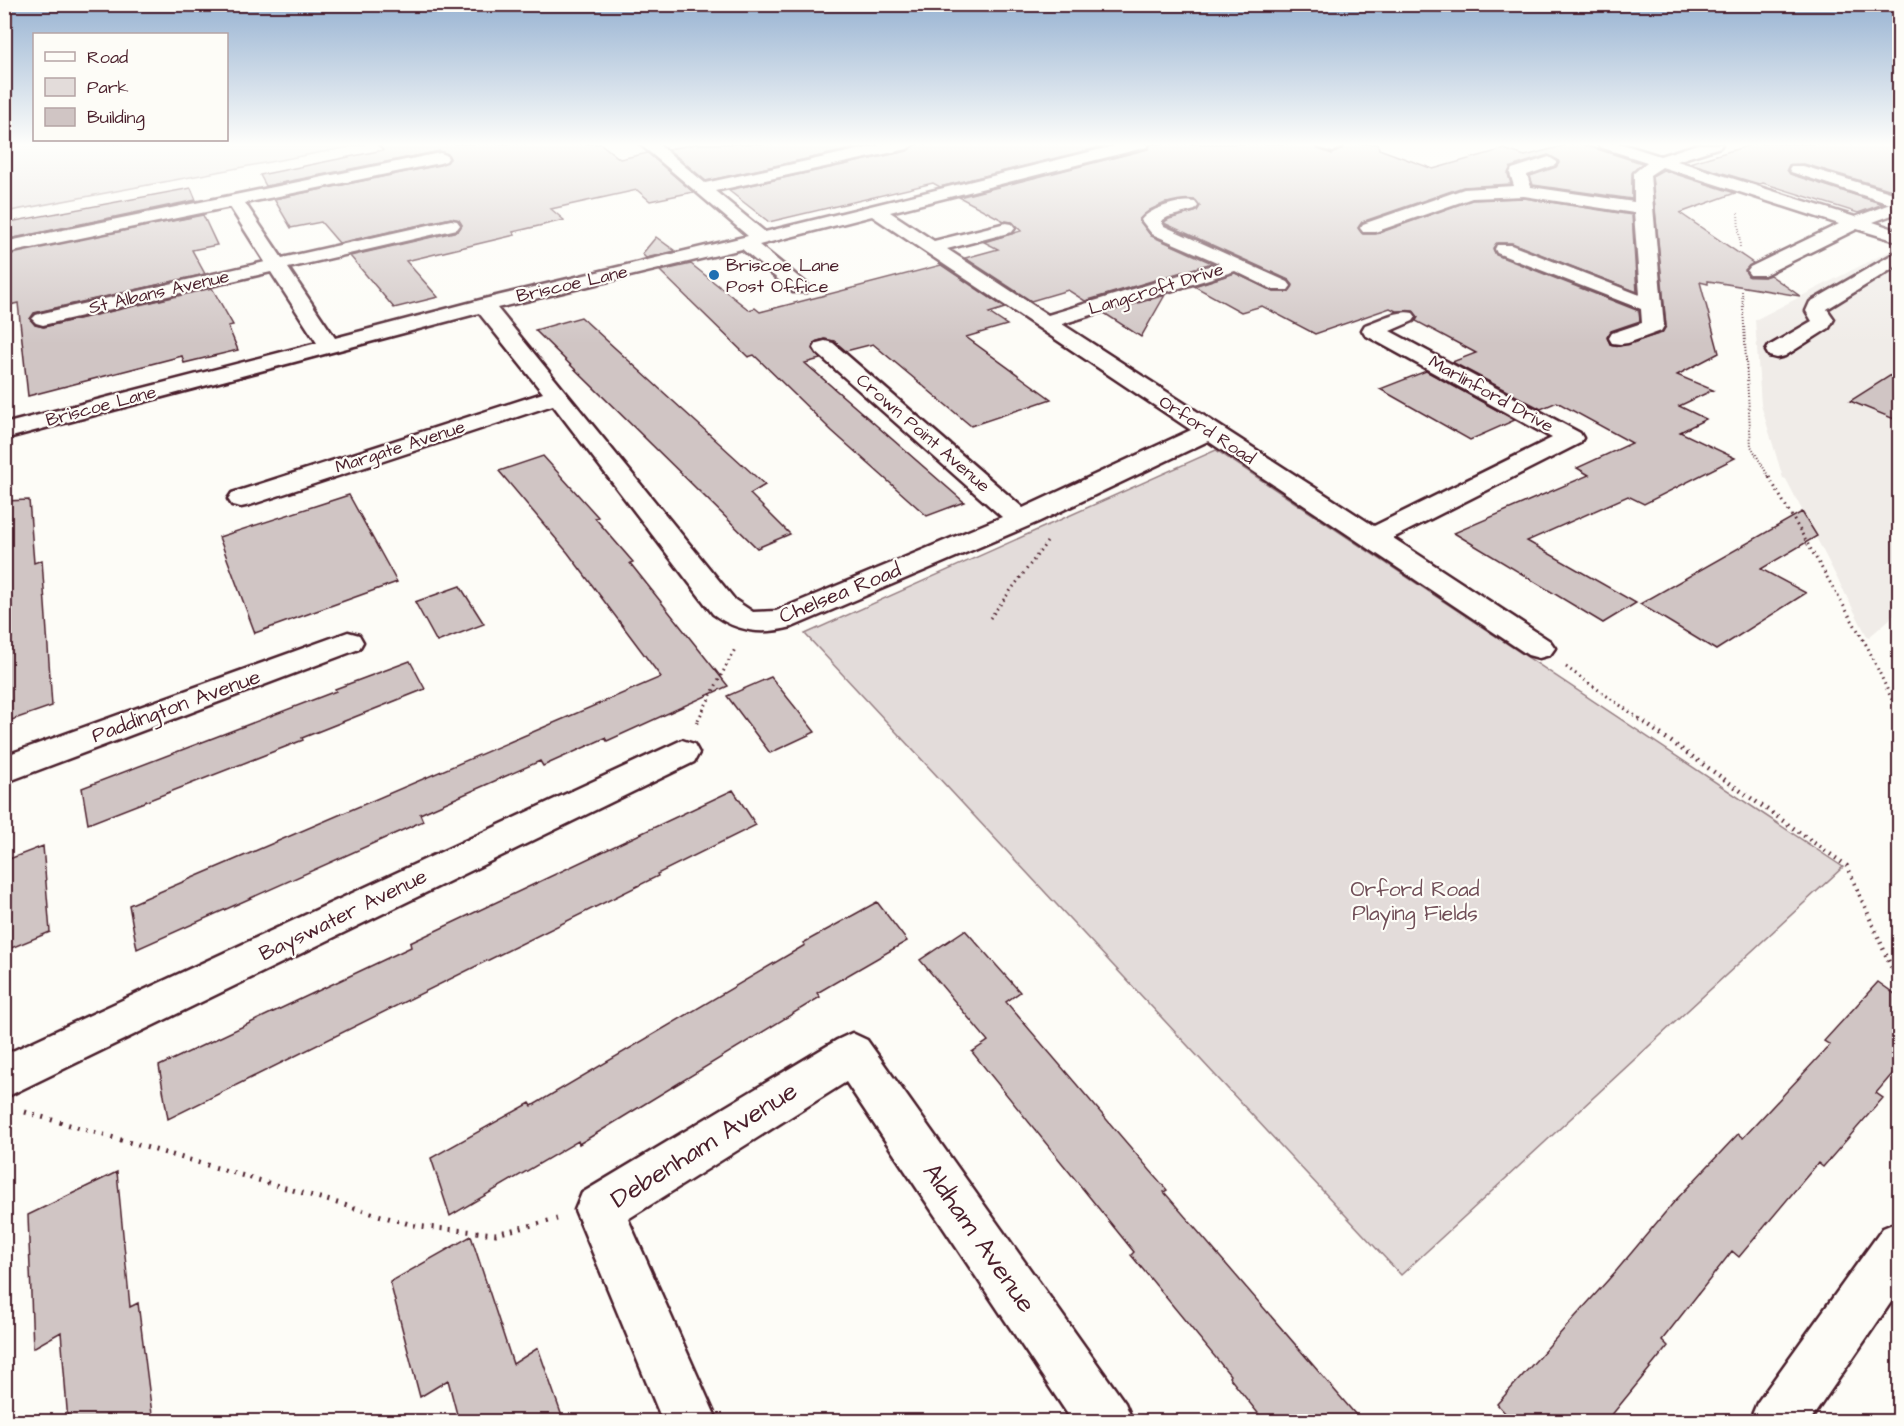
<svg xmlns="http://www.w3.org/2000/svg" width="1904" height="1426" font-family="'Architects Daughter',sans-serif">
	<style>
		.built { fill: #f0ece8 }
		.green { fill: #e3dcda; stroke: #967e82; stroke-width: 1.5 }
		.building { fill: #d0c5c4; stroke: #4a1f2b; stroke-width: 1.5 }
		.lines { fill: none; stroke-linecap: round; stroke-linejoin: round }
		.minor-casing { stroke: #4a1f2b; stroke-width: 5 }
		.path-far3 { stroke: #4a1f2b; stroke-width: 2; stroke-dasharray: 1 2; stroke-linecap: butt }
		.path-far2 { stroke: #4a1f2b; stroke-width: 3; stroke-dasharray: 1.5 4; stroke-linecap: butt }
		.path-far1 { stroke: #4a1f2b; stroke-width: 4.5; stroke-dasharray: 1.5 5; stroke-linecap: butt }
		.path { stroke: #4a1f2b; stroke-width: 5; stroke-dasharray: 2 7; stroke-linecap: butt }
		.minor { fill: #fdfcf7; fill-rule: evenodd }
		.poi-dot { fill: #1f6fb2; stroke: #fdfcf7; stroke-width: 2 }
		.labels { text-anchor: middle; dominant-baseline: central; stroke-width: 4.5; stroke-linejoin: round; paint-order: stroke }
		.far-poi-label { font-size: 18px; fill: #4a1f2b; stroke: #fdfcf7; text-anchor: start }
		.far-street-label { font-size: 18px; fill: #4a1f2b; stroke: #fdfcf7 }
		.street-label { font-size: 21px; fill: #4a1f2b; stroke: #fdfcf7 }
		.park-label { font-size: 21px; fill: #704e57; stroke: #fdfcf7 }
		.near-street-label { font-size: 26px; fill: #4a1f2b; stroke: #fdfcf7 }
	</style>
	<rect width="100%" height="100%" fill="#fdfcf7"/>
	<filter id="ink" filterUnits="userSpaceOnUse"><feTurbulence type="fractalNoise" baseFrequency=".0167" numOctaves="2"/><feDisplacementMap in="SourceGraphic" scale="12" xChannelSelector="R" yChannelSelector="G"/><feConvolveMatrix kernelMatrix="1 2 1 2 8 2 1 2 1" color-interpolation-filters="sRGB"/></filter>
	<g filter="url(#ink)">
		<path class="built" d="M1899,246V611L1868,638L1786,479L1783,478L1761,405L1755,320Z"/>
		<path class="green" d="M5,144H365L5,212Z
			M1216,450L1843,867L1401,1275L805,634Z"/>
		<path class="building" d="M377,144H601L620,159L648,153L693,192L650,201L637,190L551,209L564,220L513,232L515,235L406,261L438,297L394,308L350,256L458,231L462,225L459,220L451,218L339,243L321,222L291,228L274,199L440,165L450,159L448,154L440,151L266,186L260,175L383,150Z
			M696,144H874L706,181L668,149Z
			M917,144H1112L940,187L933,183L769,222L728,190L907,151Z
			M1151,144H1314L1317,149L1332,154L1342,149V144H1378L1379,149L1433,169L1504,149L1525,156L1570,144H1581L1642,163L1632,173V199L1533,185L1530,176L1556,167L1559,163L1558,160L1548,155L1511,167L1508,174L1511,184L1463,187L1362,222L1358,228L1363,234H1376L1472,200L1524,198L1632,215L1637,292L1512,243H1497L1493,248L1496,255L1639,311L1640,321L1611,331L1607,337L1610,344L1620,346L1662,333L1666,326L1652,176L1663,170L1735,193L1680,213L1753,263L1745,270L1748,276L1764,277L1770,275L1800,296L1708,281V284L1700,282L1719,353L1677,375L1713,390L1679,406L1706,419L1680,432L1735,458L1644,504L1628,496L1527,541L1636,603L1603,623L1454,533L1589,475L1577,468L1632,443L1557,402L1541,409L1452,362L1476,353L1416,321L1418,317L1413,311H1396L1390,308L1315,334L1262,306L1241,312L1194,286L1235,273L1274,292H1288L1293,285L1289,280L1166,224L1164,222L1169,219L1197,211L1200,206L1195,200L1165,203L1150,210L1139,220L1151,236L1212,263L1085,301L1068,290L1031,301L965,258L998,249L984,242L1021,231L1012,222L1004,221L959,197L1148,149Z
			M1754,144H1899V192L1804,164L1789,165L1787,170L1790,174L1883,204L1858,213L1763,183L1759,184L1689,163Z
			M191,188L196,200L4,240V223Z
			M203,215L217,245L192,250L205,274L42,311L34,313L30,319L35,325L44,327L212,288L233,325L228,326L238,350L184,363L182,356L28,396L18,303L10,305L4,254Z
			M656,237L675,251L646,258L642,254Z
			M691,264L749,310L755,308L760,312L941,265L1005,308L989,313L1007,325L966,337L1051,399L971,426L873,344L846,351L834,341L824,339L815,342L812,349L820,359L805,363L964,502L927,516L832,431L754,355L748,357L660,271Z
			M1165,295L1141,337L1104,313Z
			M581,317L765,485L750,494L790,534L757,548L535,330Z
			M1899,370V421L1850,401Z
			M1426,371L1515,420L1470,440L1380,389Z
			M543,456L598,517L595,518L633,562L630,563L728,686L607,741L605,738L543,766L540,761L420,814L423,821L137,949L129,905L661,677L568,553L499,471Z
			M349,495L397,582L255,633L219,537Z
			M29,500L34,563L42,560L52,706L6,722L4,501Z
			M1802,512L1817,536L1761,569L1806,593L1716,650L1640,604Z
			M460,586L484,624L437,642L415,602Z
			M410,661L425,689L302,738L303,740L88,824L82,788L336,691L335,689Z
			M771,677L815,732L770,753L727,696Z
			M733,790L756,825L657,874L658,876L168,1119L159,1066L411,947L410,943Z
			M43,846L50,932L4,951V861Z
			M877,902L907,941L817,993L820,997L579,1144L578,1141L450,1216L431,1158L530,1103L532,1106L805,945L803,943Z
			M965,930L1020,992L1006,1002L1167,1190L1164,1192L1362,1422H1265L1229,1377L1230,1375L1131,1255L1134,1252L972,1052L988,1041L920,960Z
			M1878,982L1899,997V1066L1876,1093L1883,1098L1823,1167L1818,1163L1739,1257L1732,1251L1662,1340L1668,1346L1606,1422H1513L1497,1404L1617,1270L1674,1202L1738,1134L1743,1138L1830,1045L1824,1041Z
			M117,1172L130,1307L138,1303L153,1422H68L61,1332L33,1348L28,1215Z
			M471,1236L513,1364L538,1348L564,1422H459L448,1380L420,1397L390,1282Z"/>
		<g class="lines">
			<g class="minor-casing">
				<path id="minor" d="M640,144H658L705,183L885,144H915L907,149L715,191L765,232L1122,144H1149L1147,147L890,212L934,241L1006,223L1012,224L1015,228L1012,232L947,249L1048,315L1219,263L1152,234L1141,220C1150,208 1181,199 1195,202L1198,206L1195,210L1168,217L1161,221L1164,226L1288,282L1291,286L1288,290H1274L1235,271L1062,324L1374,526L1552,438L1365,335L1362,330L1365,325C1380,320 1398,309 1413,313L1416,317L1413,321L1390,331L1580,433L1583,438L1580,443L1393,538L1550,641L1555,648L1550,655L1539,658L1528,655L1208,441L1038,522L792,627C762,635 738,632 713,614L553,405L250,505L241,507L232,505L228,499L232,493L543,393L479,313L4,439V424L317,343L271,272L43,325L36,323L32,319L36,315L43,313L265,262L230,207L8,253L4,252V242L440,153L446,155L448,158L446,161L440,163L245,203L282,258L451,220L457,221L460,225L457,229L288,268L335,338L484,299L748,236ZM872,216L1191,430L1023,508L833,343L825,341L817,343L814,348L817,353L1002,517L776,611L753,612L735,600L497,308L742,249L793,292H807L810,288L807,284L759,245Z
					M1316,144H1339L1341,147L1333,152L1318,147Z
					M1598,144H1622L1660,156L1698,144H1722L1720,147L1677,161L1855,217L1890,204L1791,172L1789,169L1791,166H1803L1900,195V212L1873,222L1900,231V242L1857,229L1764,275H1750L1747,271L1750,267L1839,224L1662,167L1650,175L1664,326L1661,331L1628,343L1620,344L1612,343L1609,338L1612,333L1642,323L1641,309L1497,253L1495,249L1497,245H1511L1640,295L1634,213L1524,196L1472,198L1375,232H1363L1360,228L1363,224L1464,189L1514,186L1510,173L1512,169L1549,157L1557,162L1555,165L1527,175L1531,187L1634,202V173L1647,162L1600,147Z
					M1900,250V264L1827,309L1834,319L1829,328L1785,356L1777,358L1769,356L1766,351L1769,346L1812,321L1806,311L1810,302Z
					M348,632L359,635L363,642L359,649L4,783V756Z
					M682,740L694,744L699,753L694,762L4,1098V1055Z
					M852,1033L867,1040L1125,1403L1133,1422H1073L846,1082L628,1219L718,1422H663L575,1210L582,1193L837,1040Z
					M1900,1221V1289L1809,1422H1749L1757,1403L1883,1228Z"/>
			</g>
			<path class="path-far3" d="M1738,213L1740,248
				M1742,291L1751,446L1770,479"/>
			<path class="path-far2" d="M1769,477L1868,648L1900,717
				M990,618L1047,542
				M1566,667L1641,720
				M698,720L736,647"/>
			<path class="path-far1" d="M1639,719L1847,866L1893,971L1900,976
				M697,723L699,719
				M1893,970L1900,936"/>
			<path class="path" d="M25,1112L416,1226L496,1234L557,1219"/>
			<use href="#minor" class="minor"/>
		</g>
	</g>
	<linearGradient id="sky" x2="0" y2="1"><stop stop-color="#98b3d2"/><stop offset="0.42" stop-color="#fefefb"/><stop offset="1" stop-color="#fefefb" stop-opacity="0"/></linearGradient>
	<rect width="1904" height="344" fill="url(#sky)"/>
	<circle class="poi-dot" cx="714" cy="275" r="6"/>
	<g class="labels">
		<g class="far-poi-label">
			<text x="726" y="265">Briscoe Lane<tspan x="726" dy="21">Post Office</tspan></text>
		</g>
		<g class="far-street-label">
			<text transform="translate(572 284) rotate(-13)">Briscoe Lane</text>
			<text transform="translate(1156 289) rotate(-17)">Langcroft Drive</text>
			<text transform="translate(159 292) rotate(-13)">St Albans Avenue</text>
			<text transform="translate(1491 394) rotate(29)">Marlinford Drive</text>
			<text transform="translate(101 406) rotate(-15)">Briscoe Lane</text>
			<text transform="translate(1207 430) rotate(33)">Orford Road</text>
			<text transform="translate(923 433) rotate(41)">Crown Point Avenue</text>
			<text transform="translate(400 447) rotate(-18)">Margate Avenue</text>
		</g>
		<g class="street-label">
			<text transform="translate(840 593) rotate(-22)">Chelsea Road</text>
			<text transform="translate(176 706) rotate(-20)">Paddington Avenue</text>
			<text transform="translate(343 915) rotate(-26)">Bayswater Avenue</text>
		</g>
		<g class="park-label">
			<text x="1415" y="889">Orford Road<tspan x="1415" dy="24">Playing Fields</tspan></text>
		</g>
		<g class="near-street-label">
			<text transform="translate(704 1145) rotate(-32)">Debenham Avenue</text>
			<text transform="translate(979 1238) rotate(55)">Aldham Avenue</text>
		</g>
	</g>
	<rect width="1904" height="1426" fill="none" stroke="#fdfcf7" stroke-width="24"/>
	<rect x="12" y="12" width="1880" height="1402" fill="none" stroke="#4a1f2b" stroke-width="2" filter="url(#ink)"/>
	<rect x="33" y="33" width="195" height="108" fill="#fdfcf7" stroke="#b5a4a5" stroke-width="1.5"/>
	<rect x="45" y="52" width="30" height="9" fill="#fdfcf7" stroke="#b5a4a5" stroke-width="1.5"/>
	<text x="87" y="63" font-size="18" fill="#4a1f2b">Road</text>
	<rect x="45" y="78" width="30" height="18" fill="#e3dcda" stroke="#b5a4a5" stroke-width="1.5"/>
	<text x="87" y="93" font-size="18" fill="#4a1f2b">Park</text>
	<rect x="45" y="108" width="30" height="18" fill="#d0c5c4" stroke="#b5a4a5" stroke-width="1.5"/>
	<text x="87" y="123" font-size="18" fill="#4a1f2b">Building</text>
</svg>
